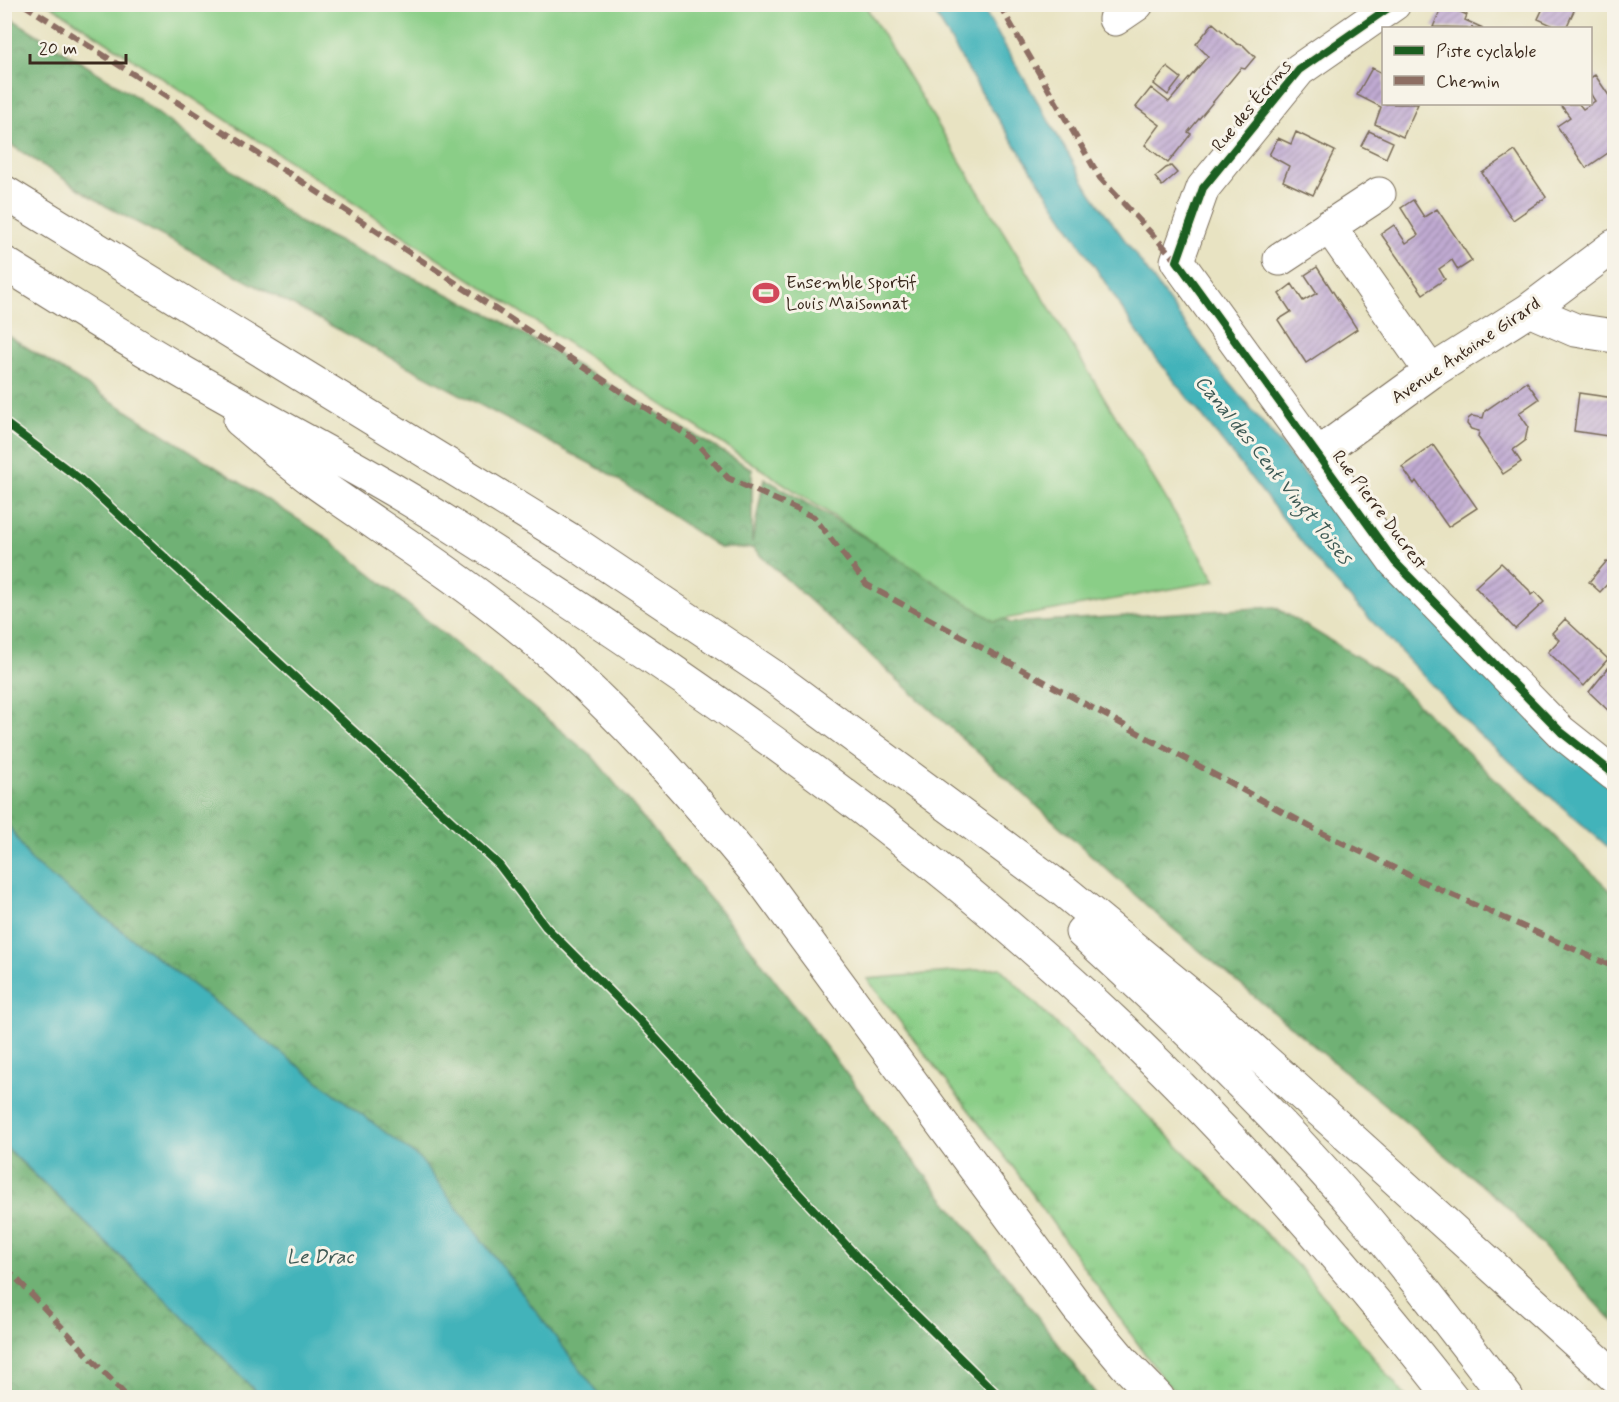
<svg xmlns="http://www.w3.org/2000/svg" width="1619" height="1402" font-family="Mynerve,sans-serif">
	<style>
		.grass { fill: url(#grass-tufts); stroke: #627c52; stroke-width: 1.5 }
		.forest { fill: url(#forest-crowns); stroke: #556e49; stroke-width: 1.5 }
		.garden { fill: #8ace87; stroke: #627c52; stroke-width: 1.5 }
		.water { fill: #43b3ba; stroke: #3f6e6c; stroke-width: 1.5 }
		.building { fill: url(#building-hatch) }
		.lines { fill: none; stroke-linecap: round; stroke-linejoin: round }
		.minor-casing { stroke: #786b57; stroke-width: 35 }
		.highway-casing { stroke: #786b57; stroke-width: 35 }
		.minor { stroke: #fff; stroke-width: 33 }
		.highway { stroke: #fff; stroke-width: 33 }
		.quiet { stroke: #8d6e63; stroke-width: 6; stroke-dasharray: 12 6; stroke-linecap: butt }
		.cycleway-casing { stroke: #f7f3e8; stroke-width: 11 }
		.cycleway { stroke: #1b5e20; stroke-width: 8 }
		.labels { text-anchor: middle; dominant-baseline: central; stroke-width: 6; stroke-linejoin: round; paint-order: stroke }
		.street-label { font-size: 18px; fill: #3b2a1e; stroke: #f7f3e8 }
		.poi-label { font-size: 18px; fill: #3b2a1e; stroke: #f7f3e8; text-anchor: start }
		.water-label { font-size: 20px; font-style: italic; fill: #3e5a55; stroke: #f7f3e8 }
	</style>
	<defs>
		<pattern id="grass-tufts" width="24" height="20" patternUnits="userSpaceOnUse" patternTransform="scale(1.5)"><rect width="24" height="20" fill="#8ace87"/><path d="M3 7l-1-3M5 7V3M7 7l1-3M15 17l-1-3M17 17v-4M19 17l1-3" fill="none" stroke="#78b174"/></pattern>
		<pattern id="forest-crowns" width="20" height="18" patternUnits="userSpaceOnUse" patternTransform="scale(1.5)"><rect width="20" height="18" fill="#6fb174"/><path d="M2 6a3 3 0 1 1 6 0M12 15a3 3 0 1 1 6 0" fill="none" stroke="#5c905f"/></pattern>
		<pattern id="building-hatch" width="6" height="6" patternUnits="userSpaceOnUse" patternTransform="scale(1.5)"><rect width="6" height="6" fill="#c0aad2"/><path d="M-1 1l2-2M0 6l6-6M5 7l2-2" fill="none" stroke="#9d8baa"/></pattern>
	</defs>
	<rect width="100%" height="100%" fill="#f7f3e8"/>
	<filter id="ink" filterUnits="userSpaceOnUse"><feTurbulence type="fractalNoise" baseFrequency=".0167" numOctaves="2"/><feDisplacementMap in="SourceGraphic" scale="12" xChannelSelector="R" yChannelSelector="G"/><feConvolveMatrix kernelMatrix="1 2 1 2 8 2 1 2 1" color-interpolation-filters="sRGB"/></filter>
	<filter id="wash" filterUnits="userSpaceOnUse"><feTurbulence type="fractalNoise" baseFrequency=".008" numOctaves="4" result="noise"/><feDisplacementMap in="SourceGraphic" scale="24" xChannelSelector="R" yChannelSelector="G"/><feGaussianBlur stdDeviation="1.35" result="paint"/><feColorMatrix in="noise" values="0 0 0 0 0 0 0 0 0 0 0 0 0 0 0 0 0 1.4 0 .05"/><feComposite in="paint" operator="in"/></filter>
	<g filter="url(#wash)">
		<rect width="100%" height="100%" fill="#e8e3c2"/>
		<path class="grass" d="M1000,968L1302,1270L1406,1397H1185L1164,1381L1016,1171L867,979Z"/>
		<path class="forest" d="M4,14L135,96L301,223L491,315L752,469V543L764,478L1010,623L1275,607L1389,676L1614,894V1322L1503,1203L1165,922L752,548H720L606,472L106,206L5,141Z
			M4,333L326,537L593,757L748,945L900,1144L1013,1284L1098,1397H601L420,1159L32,862L5,820Z
			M4,1146L185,1318L261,1397H5Z"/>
		<path class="garden" d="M50,5H865L1216,581L994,621Z"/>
		<path class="water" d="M930,5H981L1091,193L1214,364L1380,564L1614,790V852L1475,731L1323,569L1146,345L984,97Z
			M5,820L32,862L420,1159L601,1397H261L185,1318L5,1146Z"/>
		<g id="blocks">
			<path class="building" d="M1443,4L1467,15L1465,20L1483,28L1433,27Z
				M1545,4H1577L1566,28H1558L1538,19Z
				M1213,23L1237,44L1243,45L1255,57L1245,69L1241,68L1188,132L1191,134L1168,163L1145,145L1160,125L1136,107L1151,88L1169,102L1208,56L1196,44Z
				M1167,67L1181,78L1168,95L1154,84Z
				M1372,68L1384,74V104H1418L1403,137L1375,124L1381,107L1357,95Z
				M1595,75L1614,103V155L1611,151L1586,168L1557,126L1570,117L1560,104H1579L1583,109L1595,101L1590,93V78Z
				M1369,131L1393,142L1386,158L1361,146Z
				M1296,132L1335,151L1313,195L1283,181L1289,166L1269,155L1278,138L1291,144Z
				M1515,151L1546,197L1513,220L1482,173Z
				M1171,166L1177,173L1162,186L1155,177L1166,168Z
				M1413,200L1424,217L1437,209L1472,261L1458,270L1452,260L1439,269L1445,279L1423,294L1381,234L1394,225L1406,243L1418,235L1401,208Z
				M1317,267L1357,329L1306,363L1278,320L1291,312L1279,294L1292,284L1303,301L1317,293L1305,275Z
				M1527,382L1539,399L1519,413L1528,426L1525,441L1513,450L1521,462L1503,474L1478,437L1479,431L1471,429L1467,424L1468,419L1472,416L1483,418L1485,411Z
				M1579,393L1614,398V437L1574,431Z
				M1433,445L1477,508L1448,527L1416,481L1414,484L1402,467Z
				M1606,562L1614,563V577L1600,592L1589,582Z
				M1501,563L1529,590L1531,595L1535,592L1544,602L1515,629L1475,587Z
				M1565,619L1608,659L1584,686L1548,652L1559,640L1552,633Z
				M1614,656V716L1589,692L1613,662L1611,660Z"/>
		</g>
	</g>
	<g filter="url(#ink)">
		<use href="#blocks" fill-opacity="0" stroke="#786b57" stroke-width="1.5"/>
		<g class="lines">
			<g class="minor-casing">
				<path id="minor" d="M1394,4L1299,70L1203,188L1177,261L1395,562L1561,732L1614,774
					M1115,19L1137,4
					M1329,226L1431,372
					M1280,259L1379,194
					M1529,310L1575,330L1614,336
					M1318,454L1431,372L1529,310L1614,246"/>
			</g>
			<g class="highway-casing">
				<path id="highway" d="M4,192L567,538L774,677L1064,891L1211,1012L1614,1376
					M4,263C63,299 120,336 179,370C270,423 365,470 454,527C689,676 920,837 1123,1030C1242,1144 1350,1268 1452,1398
					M240,420C264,440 288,462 314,481C380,528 450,571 514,623C606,697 685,786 760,877L1078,1308L1125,1364L1158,1398
					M1082,932C1180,1021 1280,1118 1366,1219C1415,1277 1461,1338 1507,1398"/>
			</g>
			<use href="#minor" class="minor"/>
			<use href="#highway" class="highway"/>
			<path class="quiet" d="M23,4L290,174L693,439L728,478L814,517L867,585L1318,831L1419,880L1614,967
				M999,4L1100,178L1177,261
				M4,1268L17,1279L128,1398"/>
			<g class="cycleway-casing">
				<path id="cycleway" d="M1394,4L1299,70L1203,188L1177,261L1395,562L1561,732L1614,774
					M4,422L80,479L499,865L546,927L639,1020L859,1259L1001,1398"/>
			</g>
			<use href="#cycleway" class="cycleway"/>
		</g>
	</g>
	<defs>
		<g id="stadium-bare" transform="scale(2.07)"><path d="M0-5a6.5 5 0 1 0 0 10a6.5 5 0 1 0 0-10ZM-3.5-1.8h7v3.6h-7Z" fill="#d1495b" stroke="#f7f3e8" stroke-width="2.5" paint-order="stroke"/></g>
	</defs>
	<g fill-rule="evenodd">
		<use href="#stadium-bare" x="766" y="293"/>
	</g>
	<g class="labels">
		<g class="street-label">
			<text transform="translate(1252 106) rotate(-50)">Rue des Écrins</text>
			<text transform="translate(1466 351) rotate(-34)">Avenue Antoine Girard</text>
			<text transform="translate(1379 510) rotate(53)">Rue Pierre Ducrest</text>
		</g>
		<g class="poi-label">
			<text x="786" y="283">Ensemble sportif<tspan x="786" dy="21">Louis Maisonnat</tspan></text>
		</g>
		<g class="water-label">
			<text transform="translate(1273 470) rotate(51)">Canal des Cent Vingt Toises</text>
			<text x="320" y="1257">Le Drac</text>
		</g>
	</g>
	<rect width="1619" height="1402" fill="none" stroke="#f7f3e8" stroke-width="24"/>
	<rect x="1382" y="27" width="210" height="78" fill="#f7f3e8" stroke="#aca397" stroke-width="1.5"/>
	<rect x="1394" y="46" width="30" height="9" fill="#1b5e20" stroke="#aca397" stroke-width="1.5"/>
	<text x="1436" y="57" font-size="18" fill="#3b2a1e">Piste cyclable</text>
	<rect x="1394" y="76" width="30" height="9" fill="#8d6e63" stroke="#aca397" stroke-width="1.5"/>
	<text x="1436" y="87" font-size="18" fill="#3b2a1e">Chemin</text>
	<path d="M30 54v9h96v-9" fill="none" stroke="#3b2a1e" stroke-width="3"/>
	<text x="39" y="54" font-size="18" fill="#3b2a1e" stroke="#f7f3e8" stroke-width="4.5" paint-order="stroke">20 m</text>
</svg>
